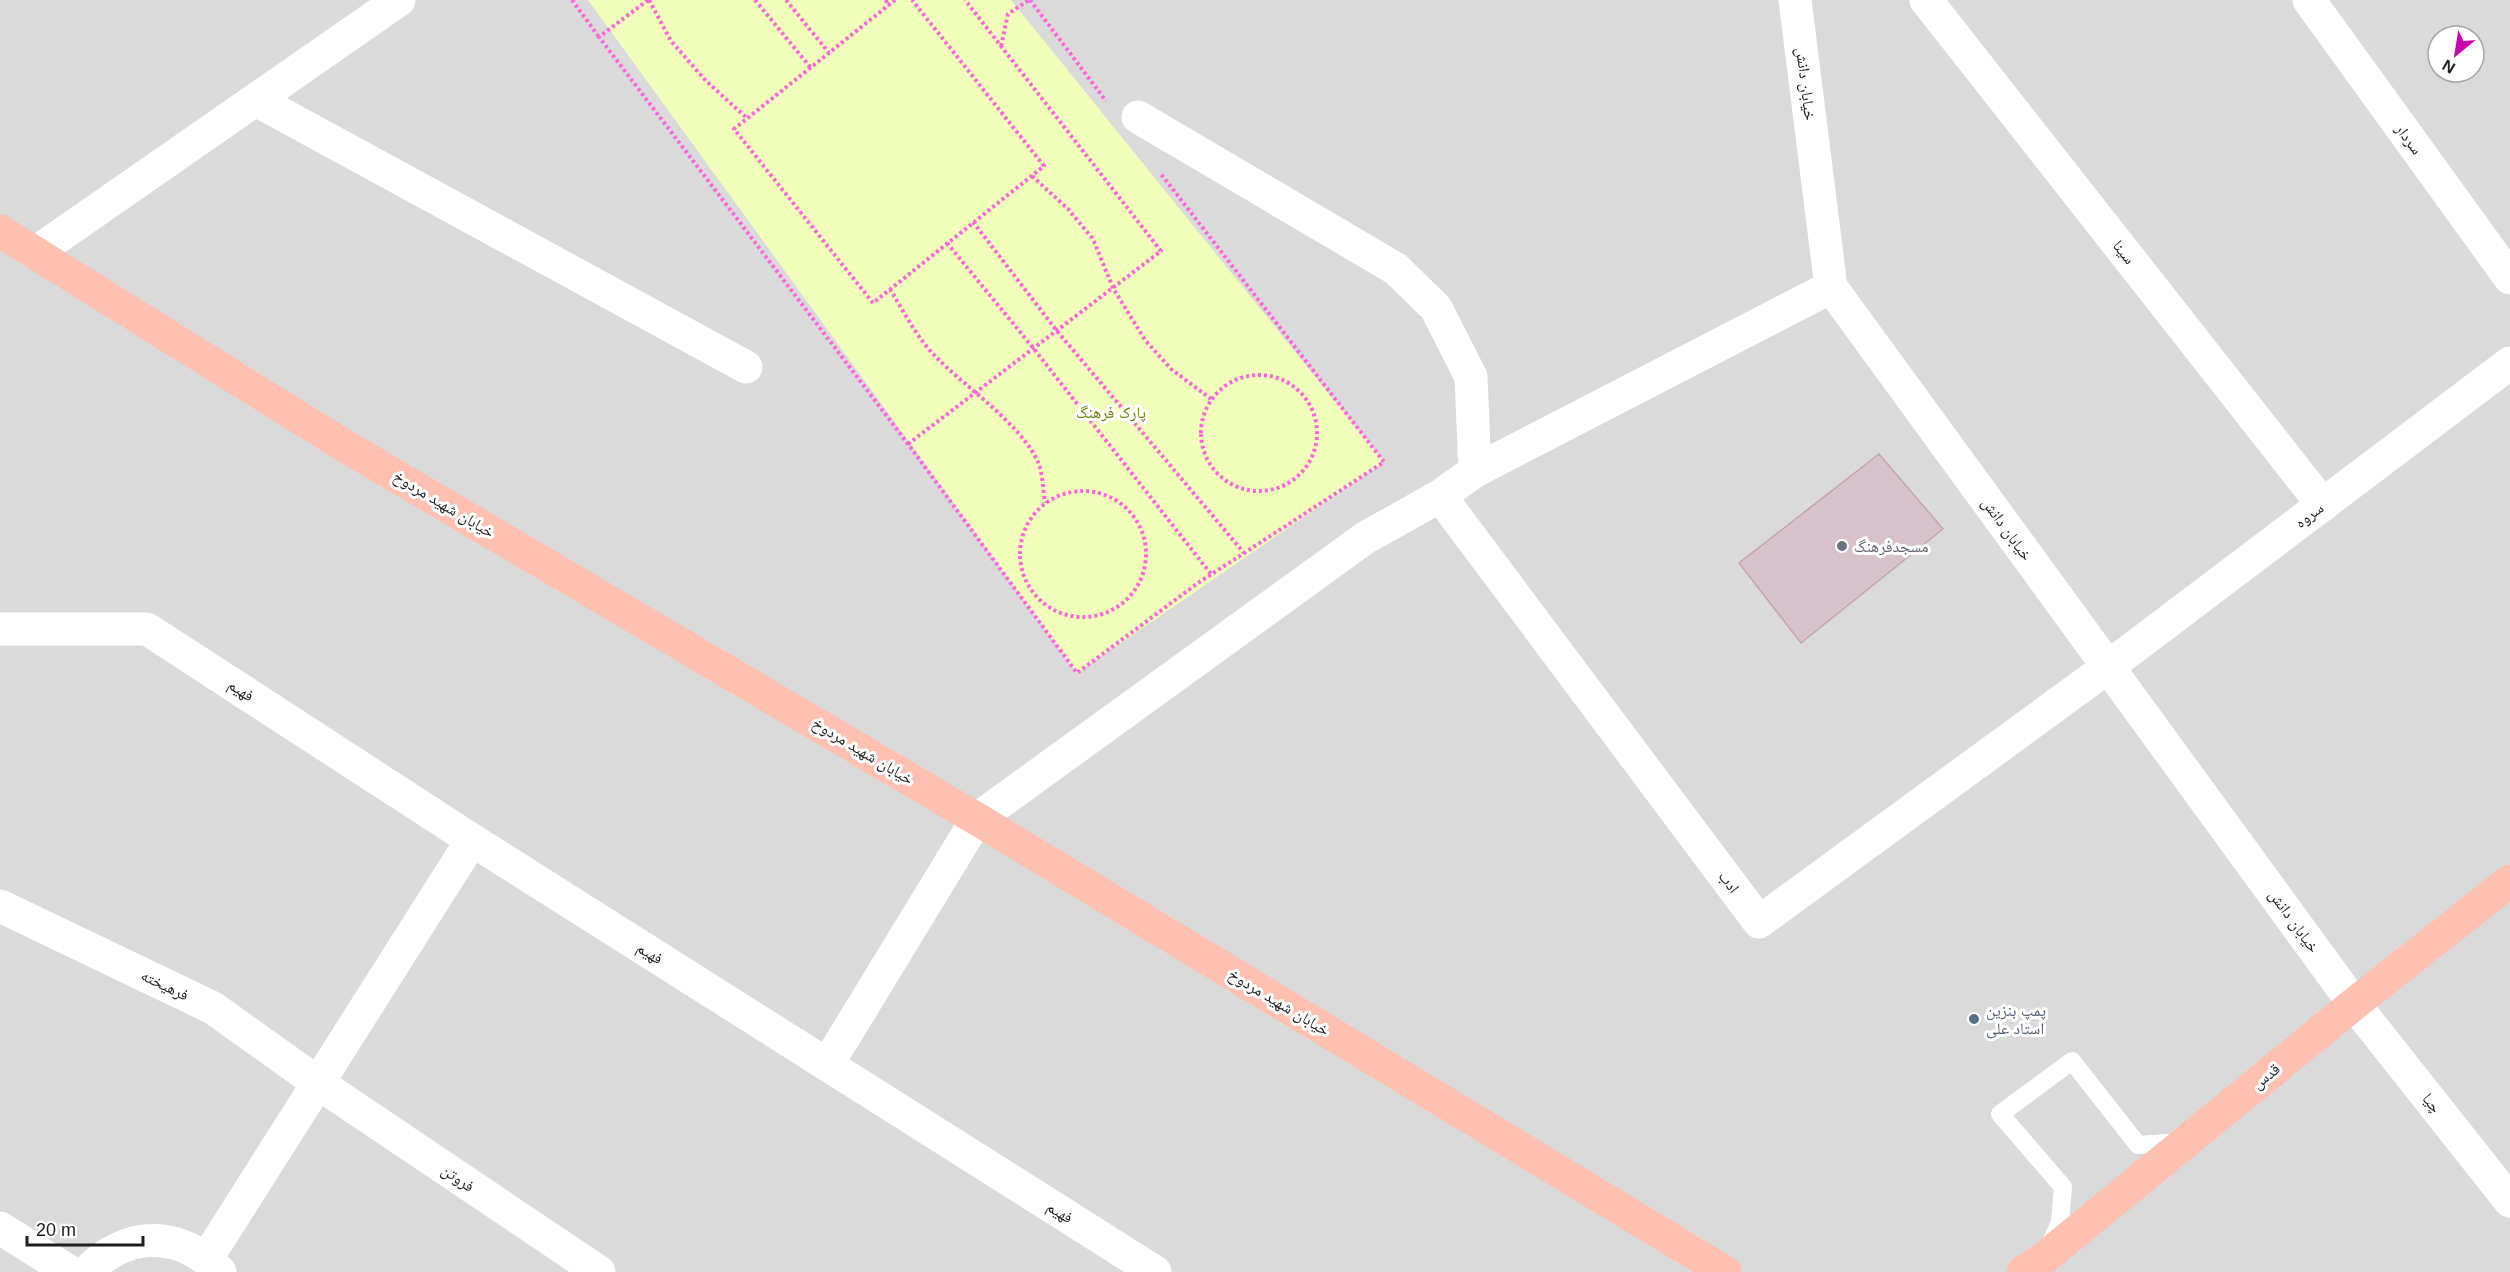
<svg xmlns="http://www.w3.org/2000/svg" width="2510" height="1272" font-family="Helvetica,'Noto Naskh Arabic',sans-serif">
	<style>
		.residential { fill: #dbdadb; fill-rule: evenodd }
		.park { fill: #f0ffba }
		.building { fill: #d7c2cb; stroke: #c3a3b0; stroke-width: 1.5 }
		.lines { fill: none; stroke-linecap: round; stroke-linejoin: round }
		.path { stroke: #ff64da; stroke-width: 4; stroke-dasharray: 3 3; stroke-linecap: butt }
		.lane { stroke: #fff; stroke-width: 18 }
		.street { stroke: #fff; stroke-width: 33 }
		.secondary { stroke: #ffbfb1; stroke-width: 33 }
		.worship-dot { fill: #6b7280; stroke: #fff; stroke-width: 2 }
		.service-dot { fill: #5c6f8a; stroke: #fff; stroke-width: 2 }
		.labels { text-anchor: middle; dominant-baseline: central; stroke-width: 6; stroke-linejoin: round; paint-order: stroke }
		.street-label { font-size: 16px; fill: #1d1d1d; stroke: #fff }
		.park-label { font-size: 16px; fill: #658001; stroke: #fff }
		.worship-label { font-size: 16px; fill: #5b616d; stroke: #fff; text-anchor: start }
		.service-label { font-size: 16px; fill: #4e5e75; stroke: #fff; text-anchor: start }
	</style>
	<rect width="100%" height="100%" fill="#f0e2e5"/>
	<path class="residential" d="M0,0H2510V1272H0ZM2438,36H2474V72H2438Z"/>
	<path class="park" d="M588,0H1011L1384,462L1077,673Z"/>
	<path class="building" d="M1879,454L1943,529L1801,643L1739,563Z"/>
	<g class="lines">
		<path class="path" d="M572,0L599,37
			M648,0L599,37L908,444L1077,673L1198,583L1384,462L1161,174
			M649,0L671,41L706,81L747,118
			M755,0L811,68
			M786,0L829,53
			M886,0L888,6
			M895,0L734,129L873,303L1044,166L912,0
			M1030,0L1106,101
			M1001,46L1008,14L1029,0
			M1032,176L1068,209L1093,239L1113,288L1145,340L1171,369L1211,399
			M973,222L1057,331L1244,553
			M947,243L1034,349L1211,574
			M890,289C904,312 917,338 936,357C966,388 1020,423 1038,462C1043,474 1043,491 1045,503
			M1201 433a58 58 0 1 1 116 0a58 58 0 1 1-116 0Z
			M908,444L1161,251L965,0
			M1020 554a63 63 0 1 1 126 0a63 63 0 1 1-126 0Z"/>
		<path class="lane" d="M2049,1247L2060,1222L2063,1187L2000,1114L2072,1061L2138,1145L2181,1142"/>
		<path class="street" d="M1795,0L1831,287L2354,1004L2510,1201
			M1926,0L2323,505
			M2309,0L2510,278
			M256,100L746,367
			M1138,117L1396,269L1436,308L1471,377L1475,471
			M35,253L399,0
			M1440,496L1759,922L2108,667L2510,363
			M0,629H147L472,840L1155,1272
			M0,906L213,1008L318,1083L599,1272
			M827,1065L977,819L1365,538L1440,496L1475,471L1831,287
			M0,1228L70,1272
			M207,1258L472,840
			M87,1272C126,1230 181,1230 220,1272"/>
		<path class="secondary" d="M0,231L340,443L977,819L1725,1272
			M2023,1272L2043,1259L2354,1004L2510,881"/>
	</g>
	<circle class="worship-dot" cx="1842" cy="546" r="6"/>
	<circle class="service-dot" cx="1974" cy="1019" r="6"/>
	<g class="labels">
		<g class="street-label">
			<text transform="translate(1806 84) rotate(83)">خیابان دانش</text>
			<text transform="translate(2409 139) rotate(54)">سردار</text>
			<text transform="translate(2124 252) rotate(52)">سینا</text>
			<text transform="translate(444 504) rotate(31)">خیابان شهید مردوخ</text>
			<text transform="translate(2309 515) rotate(-37)">سروه</text>
			<text transform="translate(2007 529) rotate(54)">خیابان دانش</text>
			<text transform="translate(241 690) rotate(33)">فهیم</text>
			<text transform="translate(863 751) rotate(31)">خیابان شهید مردوخ</text>
			<text transform="translate(1729 882) rotate(53)">ادب</text>
			<text transform="translate(2294 921) rotate(54)">خیابان دانش</text>
			<text transform="translate(650 953) rotate(32)">فهیم</text>
			<text transform="translate(165 985) rotate(26)">فرهیخته</text>
			<text transform="translate(1279 1002) rotate(31)">خیابان شهید مردوخ</text>
			<text transform="translate(2266 1076) rotate(-39)">قدس</text>
			<text transform="translate(2432 1103) rotate(52)">چیا</text>
			<text transform="translate(458 1178) rotate(34)">فروتن</text>
			<text transform="translate(1060 1212) rotate(32)">فهیم</text>
		</g>
		<g class="park-label">
			<text x="1111" y="412">پارک فرهنگ</text>
		</g>
		<g class="worship-label">
			<text x="1854" y="546">مسجدفرهنگ</text>
		</g>
		<g class="service-label">
			<text x="1986" y="1010">پمپ بنزین<tspan x="1986" dy="18">استاد علی</tspan></text>
		</g>
	</g>
	<g transform="translate(2456 54) rotate(210)"><circle r="28" fill="#ffffff" stroke="#a5a5a5" stroke-width="1.5"/>
	<path d="M0-4.5L10 22L0 15L-10 22Z" fill="#cb00af"/>
	<text y="-9" font-size="16" font-weight="bold" text-anchor="middle" fill="#1d1d1d">N</text>
	</g>
	<path d="M27 1236v9h116v-9" fill="none" stroke="#1d1d1d" stroke-width="3"/>
	<text x="36" y="1236" font-size="18" fill="#1d1d1d" stroke="#ffffff" stroke-width="4.5" paint-order="stroke">20 m</text>
</svg>
